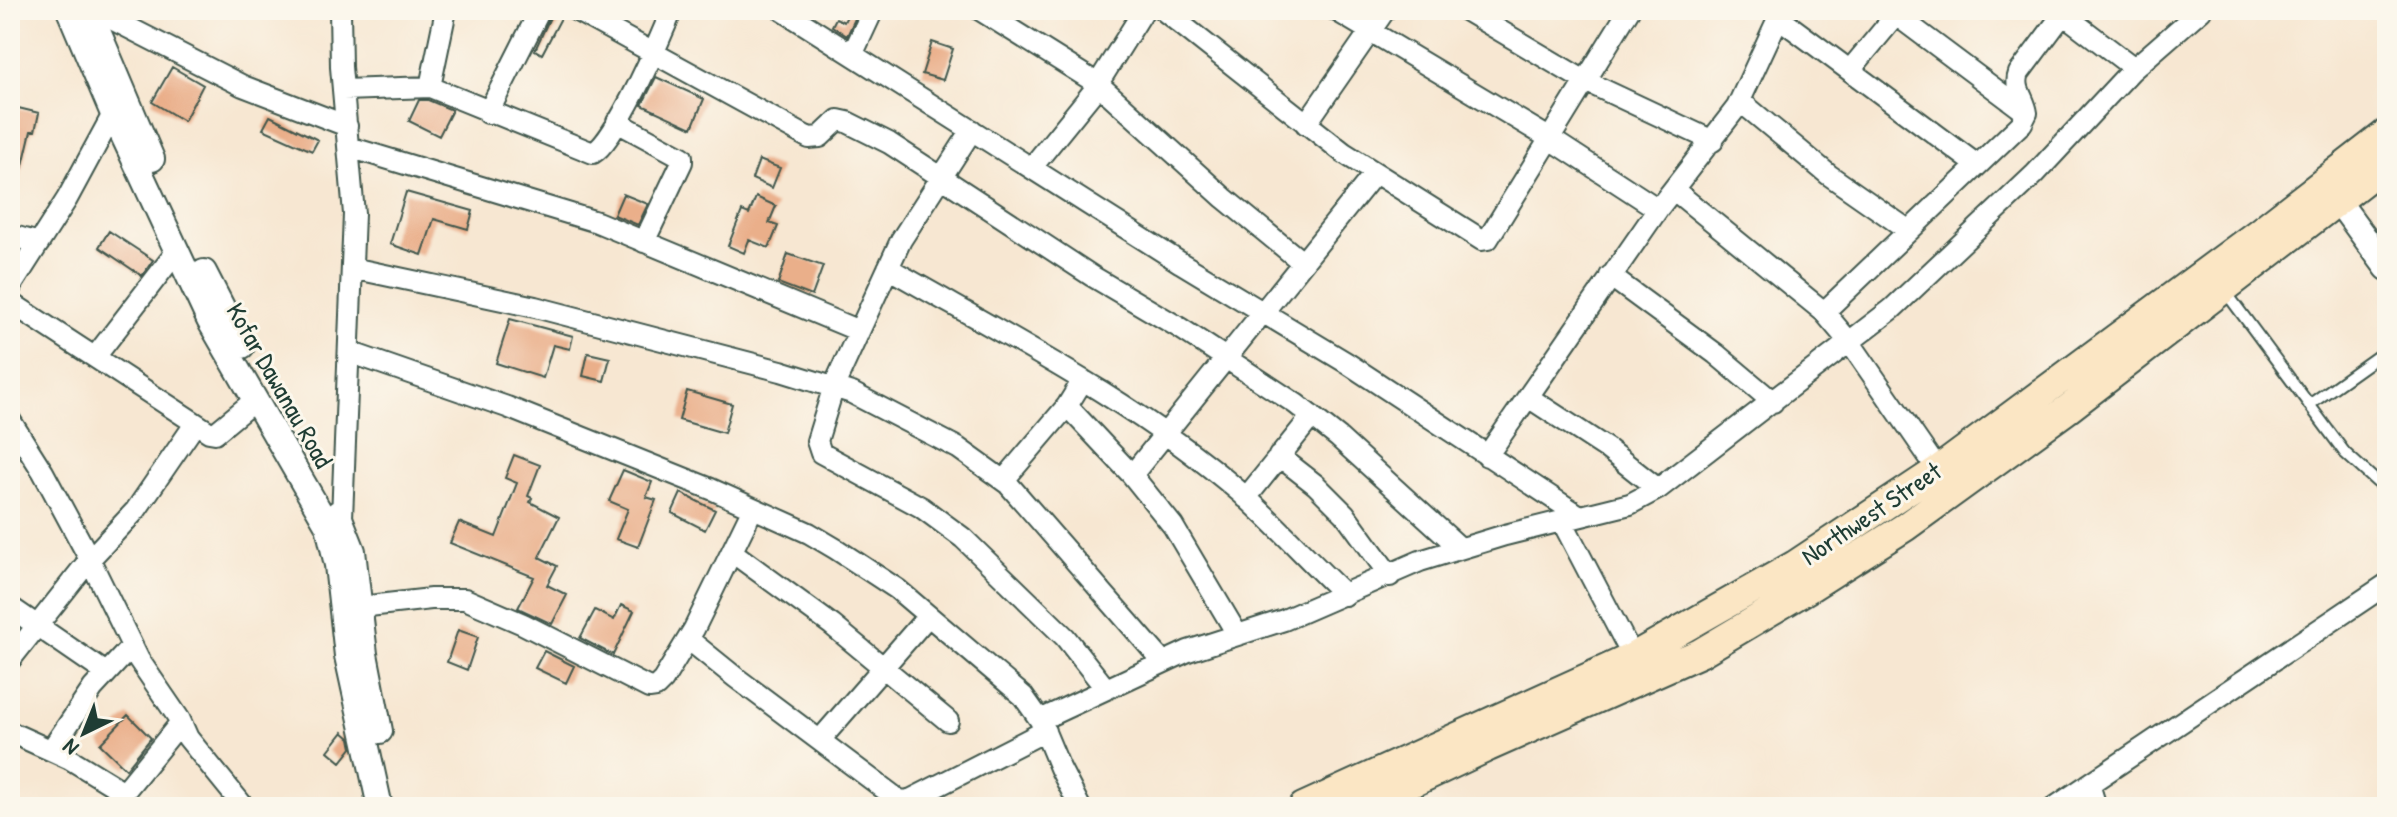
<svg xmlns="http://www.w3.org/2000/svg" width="2397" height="817" font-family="'Patrick Hand',sans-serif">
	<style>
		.building { fill: #eaaf8a }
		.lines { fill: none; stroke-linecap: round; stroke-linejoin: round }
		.service-casing { stroke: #3f564c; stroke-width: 14 }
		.minor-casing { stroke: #3f564c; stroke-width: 24 }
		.tertiary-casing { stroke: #3f564c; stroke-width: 28 }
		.secondary-casing { stroke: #3f564c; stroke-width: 32 }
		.service { stroke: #fff; stroke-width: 10 }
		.minor { stroke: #fff; stroke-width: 20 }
		.tertiary { stroke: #fff; stroke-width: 24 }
		.secondary { stroke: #fbe6c4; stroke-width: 28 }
		.labels { text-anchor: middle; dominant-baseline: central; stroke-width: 6; stroke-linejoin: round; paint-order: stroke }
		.street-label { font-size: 26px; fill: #1f3d34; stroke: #fbf7ec }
	</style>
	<rect width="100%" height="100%" fill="#fbf7ec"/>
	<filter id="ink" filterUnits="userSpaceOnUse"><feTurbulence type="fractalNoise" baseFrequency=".0125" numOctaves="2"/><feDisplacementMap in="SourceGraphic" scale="16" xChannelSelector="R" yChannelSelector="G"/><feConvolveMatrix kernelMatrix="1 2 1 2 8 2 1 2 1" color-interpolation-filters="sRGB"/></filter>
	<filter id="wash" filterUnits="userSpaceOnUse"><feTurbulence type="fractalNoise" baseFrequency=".006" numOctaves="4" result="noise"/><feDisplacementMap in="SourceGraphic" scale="32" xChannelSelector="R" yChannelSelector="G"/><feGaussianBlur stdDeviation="1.8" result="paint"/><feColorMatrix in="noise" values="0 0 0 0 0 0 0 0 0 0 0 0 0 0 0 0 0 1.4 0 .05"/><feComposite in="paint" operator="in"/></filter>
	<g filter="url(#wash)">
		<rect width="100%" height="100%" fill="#f7e7d2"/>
		<g id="blocks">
			<path class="building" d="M850,10H859L847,36L832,26L836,18L844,22Z
				M552,13L561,18L542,54L535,50Z
				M932,42L953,49L943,80L922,74Z
				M172,67L203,85L184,121L152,102Z
				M656,77L704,99L692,128L642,105Z
				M419,100H428L452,110L439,136L409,121Z
				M10,106L39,113L35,131H31L16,195L10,194Z
				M270,116L318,140L312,151L263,129Z
				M759,160L780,168L772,188L752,179Z
				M406,192L473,211L468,229L434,219L422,255L390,244Z
				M623,194L648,204L638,225L614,215Z
				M756,197L776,206L769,223L778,226L769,248L749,240L744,253L728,246L742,211L749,214Z
				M109,231L153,260L142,276L99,247Z
				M788,254L823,266L812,296L778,283Z
				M510,319L573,336L570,349L553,345L543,378L496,363Z
				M588,353L610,358L604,381L583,376Z
				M687,391L732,404L724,433L679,420Z
				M514,455L540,465L528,496L532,498L530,502L559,517L539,557L557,566L547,585L567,595L552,624L518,608L534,577L450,543L459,522L496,537L517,483L505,478Z
				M623,470L652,482L646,497L656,500L638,547L616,539L628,509L609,501Z
				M681,493L715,510L705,530L672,513Z
				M621,605L634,611L613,655L580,638L595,610L614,620Z
				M458,630L478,637L467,670L447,662Z
				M544,651L574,666L566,683L535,668Z
				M128,715L151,738L126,769L100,744Z
				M343,732L350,738L352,748L341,762L328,751Z"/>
		</g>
	</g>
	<g filter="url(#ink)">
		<use href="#blocks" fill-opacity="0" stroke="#3f564c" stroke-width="2"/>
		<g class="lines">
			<g class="service-casing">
				<path id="service" d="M2225,291L2345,453L2377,482L2387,487
					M2309,405L2378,356"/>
			</g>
			<g class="minor-casing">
				<path id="minor" d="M94,10L243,86L347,126
					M340,10L341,67L354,214L342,518
					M575,10L809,138L820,137L838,120L847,122L889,143L1092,276L1180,328L1296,404L1339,438L1460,548
					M782,10L1181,263L1347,363L1580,516
					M980,10L1098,84L1224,198L1302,262
					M1163,10L1344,153L1482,240L1488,239L1629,10
					M1335,10L1549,138L1658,209
					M1465,10L1585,81L1713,141
					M2058,10L2134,68
					M1896,15L2027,113
					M1779,18L1977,165
					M853,53L873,10
					M1851,69L1900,10
					M430,87L446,10
					M343,90L430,87L593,153C616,141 661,37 672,10
					M1740,101L1829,175L1908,230
					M488,113L540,10
					M617,122L682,157V162L644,242
					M1306,124L1385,10
					M972,130L901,240L834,386L817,441L821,453L921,507L963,538L1065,637L1106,689
					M349,147L597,222L859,331
					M1032,167L1092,93L1144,10
					M1674,190L1824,312L1851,344L1938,470
					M10,235L39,243
					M352,268L535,307L781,371L852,393L958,448L1008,484L1163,662
					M888,268C1008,337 1136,402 1241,493C1277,525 1310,562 1345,595
					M1610,276L1716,354L1773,402
					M10,288L67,199L113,114
					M10,302L209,432L215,433L255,400
					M1824,312L2022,123L2027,113C2025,98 2013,89 2019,73L2066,10
					M349,352L507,407L711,489L809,533L836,549L897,589L1023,696L1040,720L1060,768L1080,807
					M95,357L177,251
					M1528,397L1606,448L1658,489
					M1067,406L1132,475L1173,526L1237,634
					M10,420L43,472L86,552L139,660L180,720L188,738L244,807
					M1279,456L1316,485L1345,514L1390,576
					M1487,456L1658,209L1737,107L1782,10
					M1132,475L1375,173
					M1004,480L1067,406L1083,380
					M1246,498L1312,416
					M1562,521L1633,657
					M732,552L832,625L948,721
					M10,607L106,673
					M360,607L431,599H465L523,624L649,688L656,687L663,680L694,629L753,508
					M688,639L735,677L899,800L908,801L1045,731
					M10,660L90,559L136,510L195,424
					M1040,720L1188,651L1284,620L1420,561L1505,535L1630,504L1658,489L1892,309L2035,174L2131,71L2201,10
					M10,732L70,759L124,792
					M820,740L928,616
					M51,750L93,688L132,646
					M2089,784L2096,807
					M112,807L181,722
					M2055,807L2387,584"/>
			</g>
			<g class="tertiary-casing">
				<path id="tertiary" d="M69,10L113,114L209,320L328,526L337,565L347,656L380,807
					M89,10L152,159
					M2338,201L2387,268
					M204,272L242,346
					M338,513L353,551L365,654L380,731"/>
			</g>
			<g class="secondary-casing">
				<path id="secondary" d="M1303,807L1633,657L1795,565L1938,470L2258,233L2387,133
					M1361,807L1488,747L1700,653L1809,588L1905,527L2069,408L2387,163"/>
			</g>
			<use href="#service" class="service"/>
			<use href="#minor" class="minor"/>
			<use href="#tertiary" class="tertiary"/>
			<use href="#secondary" class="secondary"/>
		</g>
	</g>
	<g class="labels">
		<g class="street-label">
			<text transform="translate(280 385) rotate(60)">Kofar Dawanau Road</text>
			<text transform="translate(1871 513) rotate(-34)">Northwest Street</text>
		</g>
	</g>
	<rect width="2397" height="817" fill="none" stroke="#fbf7ec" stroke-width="40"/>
	<g transform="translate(84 733) rotate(223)" stroke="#fbf7ec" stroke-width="6" paint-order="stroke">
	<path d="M0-6L14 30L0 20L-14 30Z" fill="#1f3d34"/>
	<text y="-12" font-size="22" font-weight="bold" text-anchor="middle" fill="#1f3d34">N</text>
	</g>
</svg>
